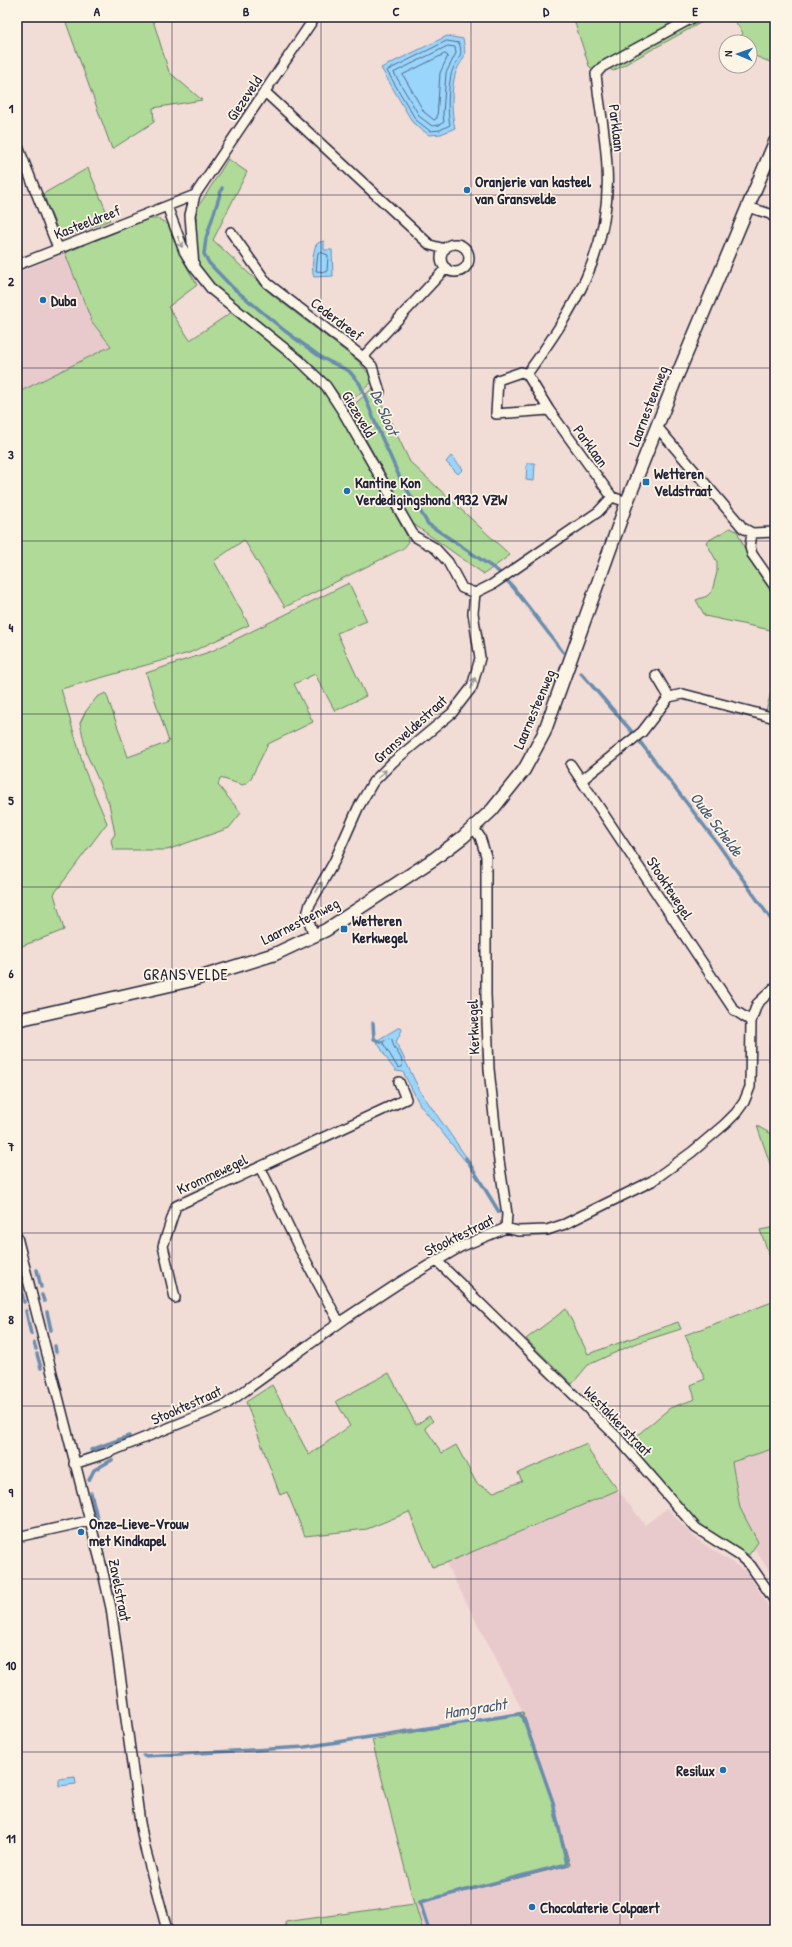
<svg xmlns="http://www.w3.org/2000/svg" width="792" height="1947" font-family="'Patrick Hand',sans-serif">
	<style>
		.built { fill: #e9cacc }
		.green { fill: #b0da97; stroke: #697e69 }
		.water { fill: #9ad5fb; stroke: #6a8dae }
		.lines { fill: none; stroke-linecap: round; stroke-linejoin: round }
		.shore { stroke: #526a88; stroke-width: 1 }
		.stream { stroke: #6a8dae; stroke-width: 3.5 }
		.minor-casing { stroke: #22223b; stroke-width: 12 }
		.tertiary-casing { stroke: #22223b; stroke-width: 15 }
		.minor { stroke: #fcf5e5; stroke-width: 9 }
		.tertiary { stroke: #fcf5e5; stroke-width: 12 }
		.oneway { stroke: #9a9698 }
		.grid { fill: none; stroke: #22223b; stroke-width: 1; stroke-opacity: 0.55 }
		.poi-dot { fill: #1f6fb2; stroke: #fcf5e5; stroke-width: 1.5 }
		.labels { text-anchor: middle; dominant-baseline: central; stroke-width: 3.5; stroke-linejoin: round; paint-order: stroke }
		.street-label { font-size: 15px; fill: #22223b; stroke: #fcf5e5 }
		.poi-label { font-size: 15px; font-weight: bold; fill: #22223b; stroke: #fcf5e5; text-anchor: start }
		.water-label { font-size: 16px; font-style: italic; fill: #465875; stroke: #fcf5e5 }
		.neighbourhood-label { font-size: 16px; letter-spacing: 1px; fill: #22223b; stroke: #fcf5e5 }
		.neatline { fill: none; stroke: #22223b; stroke-width: 1.5 }
		.grid-label { font-size: 13px; text-anchor: middle; font-weight: bold; fill: #22223b }
	</style>
	<rect width="100%" height="100%" fill="#f1dcd6"/>
	<filter id="ink" filterUnits="userSpaceOnUse"><feTurbulence type="fractalNoise" baseFrequency=".025" numOctaves="2"/><feDisplacementMap in="SourceGraphic" scale="8" xChannelSelector="R" yChannelSelector="G"/><feConvolveMatrix kernelMatrix="1 2 1 2 8 2 1 2 1" color-interpolation-filters="sRGB"/></filter>
	<g filter="url(#ink)">
		<path class="built" d="M65,253L92,322L111,346L17,393V273Z
			M775,1448V1579L754,1548L758,1542L740,1508L732,1462Z
			M618,1490L645,1525L667,1508L696,1539L748,1573L775,1617V1930H423L415,1905L569,1864L555,1811L523,1712L446,1563Z"/>
		<path class="green" d="M64,17H152L169,72L202,100L153,108L154,122L112,149Z
			M573,17H711L613,71L602,63L591,68L589,66Z
			M732,17H775V64L750,54V42H738L743,33Z
			M228,159L247,172L213,240L271,294L358,361L374,380L347,405L330,383L303,357L215,287L200,270L194,238L198,207Z
			M88,168L110,220L66,237L59,233L43,194Z
			M148,219H158L168,224L180,255L197,285L168,307L190,340L232,312L296,363L322,389L339,414L407,536C409,544 407,546 400,550L285,607L244,540L214,561L249,625L189,653L61,689L85,771L107,823L54,894L64,930L17,948V393L111,346L92,322L65,253Z
			M374,387L410,462L510,555L484,574L412,523L349,409Z
			M730,528L737,531L747,554L775,594V631L705,616L696,600L707,596L712,591L717,572V562L706,542Z
			M349,583L367,621L337,633L366,696L335,711L315,674L294,684L313,722L268,744L250,780L243,785L220,778L218,785L241,813L229,828L167,850H113L111,840L115,834L109,803L87,755L80,723L86,711L97,697L106,693L128,757L169,742L146,673L212,651Z
			M775,676V713L766,711Z
			M770,1043H775V1063L769,1061Z
			M757,1126L775,1136V1178Z
			M775,1227V1270L760,1230Z
			M775,1301V1448L732,1462L740,1508L758,1542L749,1555L699,1525L629,1442L670,1408L695,1399L691,1385L705,1379L685,1335Z
			M566,1309L588,1354L678,1322L681,1329L634,1344L588,1365L572,1384L526,1339Z
			M389,1373L416,1425L429,1416L433,1421L425,1428L442,1453L456,1445L477,1484L494,1492L522,1481L518,1473L587,1443L590,1453L618,1490L446,1563L432,1567L409,1512L367,1529L305,1536L287,1492L280,1495L246,1402L272,1385L309,1455L350,1426L336,1401Z
			M523,1712L555,1811L570,1865L415,1904L423,1930H286L285,1922L414,1904L372,1740Z"/>
		<path class="water" d="M447,36L463,39C468,63 461,56 455,75C451,90 451,113 455,128L441,134L429,135L413,123L381,68Z
			M324,241V250H332L333,276L314,277C311,273 313,250 316,245C318,242 321,242 324,241Z
			M451,456L463,469L458,474L446,462Z
			M527,463H535L534,481L526,480Z
			M398,1028H401L402,1030L396,1042L420,1091L469,1161L466,1162L420,1105L403,1072L396,1071C388,1063 383,1050 376,1041Z
			M75,1777L76,1784L59,1786V1779Z"/>
		<g class="lines">
			<path class="shore" d="M447,41L459,43C465,58 454,61 451,75C448,91 447,109 450,125L440,130L430,131L416,120L387,71Z
				M448,46L455,47L456,53L446,73L443,114L444,122L439,125L432,126L420,117L394,73Z
				M445,54L448,56L440,73L437,118L434,120L424,112L403,75Z
				M320,252L328,255L327,272L316,271L318,253Z
				M389,1038L392,1039C392,1049 405,1058 402,1067L398,1068L383,1043L384,1041Z"/>
			<path class="stream" d="M222,188L206,238L204,254L209,263L232,287L285,331L322,358L349,371L360,384L377,427L400,478L428,524L498,571L513,587L563,652
				M581,673L633,733
				M637,738L718,844L775,925
				M373,1023L374,1039L381,1042
				M466,1158L499,1212
				M37,1270L41,1287
				M22,1294L24,1302
				M42,1295L44,1301
				M26,1311L31,1334
				M47,1312L51,1330
				M34,1343L36,1349
				M55,1346L56,1352
				M37,1354L41,1368
				M91,1450L129,1436
				M89,1480L94,1470L112,1460
				M91,1493L99,1526
				M144,1756L305,1747L519,1714L523,1717L553,1802L567,1864L420,1902L429,1930"/>
			<g class="minor-casing">
				<path id="minor" d="M265,92L430,245L445,249
					M17,144L58,248
					M167,206L184,251L194,267L190,215L195,195
					M748,207L770,214L775,218
					M231,232L267,283L363,357L372,366L380,392
					M441 258a14 14 0 1 1 28 0a14 14 0 1 1-28 0Z
					M17,265L195,195L315,17
					M194,267L212,290L299,360L326,386L343,412L414,536L435,548L448,562L462,588L475,593
					M363,357L446,268
					M527,374L521,372L498,380L496,414L549,410
					M658,428L743,528L752,533L775,532
					M612,497L549,410L527,374C573,310 612,250 607,168C606,136 599,105 596,74L602,67L694,17
					M752,533L750,547L752,554L775,587
					M475,593L493,584L598,512L612,497L627,502
					M656,675L669,697
					M571,765L734,1010L751,1021
					M582,780L642,732L669,697L683,694L775,718
					M473,827L480,837L486,856V995L489,1069L498,1154L507,1214L506,1228
					M314,936L307,915L310,904L334,862L358,808L373,782L393,762L452,713L472,687L480,658L473,613L475,593
					M260,1167L298,1246L339,1322
					M17,1237L101,1564L111,1608L140,1823L145,1848L167,1930
					M437,1261L617,1437L696,1528L740,1556L751,1566L775,1601
					M175,1298L163,1246L176,1206L406,1099L399,1082
					M74,1464L107,1453L225,1405L346,1318L399,1283L460,1247L506,1228L518,1231L547,1230L565,1224L652,1181L692,1152L725,1124L736,1113L744,1102L750,1087L751,1021L757,1004L775,987
					M17,1537L89,1521"/>
			</g>
			<g class="tertiary-casing">
				<path id="tertiary" d="M17,1020L192,980L275,954L326,930L434,859L463,837L492,810L524,770L544,733L627,502L677,376L775,142"/>
			</g>
			<use href="#minor" class="minor"/>
			<use href="#tertiary" class="tertiary"/>
		</g>
		<defs><path id="oneway-shaft" d="M-6 0H5M1.5-3L5.5 0L1.5 3" fill="none" stroke-width="1.6" stroke-linecap="round" stroke-linejoin="round"/></defs>
		<g class="oneway">
			<use href="#oneway-shaft" transform="translate(180 242) rotate(68)"/>
			<use href="#oneway-shaft" transform="translate(473 683) rotate(-70)"/>
			<use href="#oneway-shaft" transform="translate(382 774) rotate(-45)"/>
			<use href="#oneway-shaft" transform="translate(319 887) rotate(-60)"/>
		</g>
	</g>
	<path class="grid" d="M172,17V1930M321,17V1930M471,17V1930M620,17V1930M17,195H775M17,368H775M17,541H775M17,714H775M17,887H775M17,1060H775M17,1233H775M17,1406H775M17,1579H775M17,1752H775"/>
	<g class="poi-dot">
		<circle cx="467" cy="190" r="4"/>
		<circle cx="43" cy="300" r="4"/>
		<rect x="642" y="478" width="8" height="8" rx="2"/>
		<circle cx="347" cy="491" r="4"/>
		<rect x="340" y="925" width="8" height="8" rx="2"/>
		<circle cx="81" cy="1532" r="4"/>
		<circle cx="723" cy="1770" r="4"/>
		<circle cx="532" cy="1907" r="4"/>
	</g>
	<g class="labels">
		<g class="street-label">
			<text transform="translate(244 98) rotate(-56)">Giezeveld</text>
			<text transform="translate(617 128) rotate(83)">Parklaan</text>
			<text transform="translate(87 222) rotate(-21)">Kasteeldreef</text>
			<text transform="translate(337 319) rotate(37)">Cederdreef</text>
			<text transform="translate(648 406) rotate(-69)">Laarnesteenweg</text>
			<text transform="translate(359 414) rotate(59)">Giezeveld</text>
			<text transform="translate(591 446) rotate(54)">Parklaan</text>
			<text transform="translate(534 709) rotate(-67)">Laarnesteenweg</text>
			<text transform="translate(410 729) rotate(-42)">Gransveldestraat</text>
			<text transform="translate(670 888) rotate(57)">Stooktewegel</text>
			<text transform="translate(300 921) rotate(-27)">Laarnesteenweg</text>
			<text transform="translate(473 1027) rotate(-92)">Kerkwegel</text>
			<text transform="translate(212 1174) rotate(-25)">Krommewegel</text>
			<text transform="translate(459 1235) rotate(-26)">Stooktestraat</text>
			<text transform="translate(186 1405) rotate(-24)">Stooktestraat</text>
			<text transform="translate(618 1421) rotate(46)">Westakkerstraat</text>
			<text transform="translate(120 1590) rotate(79)">Zavelstraat</text>
		</g>
		<g class="poi-label">
			<text x="475" y="181">Oranjerie van kasteel<tspan x="475" dy="17">van Gransvelde</tspan></text>
			<text x="51" y="300">Duba</text>
			<text x="654" y="473">Wetteren<tspan x="654" dy="17">Veldstraat</tspan></text>
			<text x="355" y="482">Kantine Kon<tspan x="355" dy="17">Verdedigingshond 1932 VZW</tspan></text>
			<text x="352" y="920">Wetteren<tspan x="352" dy="17">Kerkwegel</tspan></text>
			<text x="89" y="1523">Onze-Lieve-Vrouw<tspan x="89" dy="17">met Kindkapel</tspan></text>
			<text x="715" y="1770" text-anchor="end">Resilux</text>
			<text x="540" y="1907">Chocolaterie Colpaert</text>
		</g>
		<g class="water-label">
			<text transform="translate(385 412) rotate(67)">De Sloot</text>
			<text transform="translate(717 824) rotate(53)">Oude Schelde</text>
			<text transform="translate(475 1708) rotate(-9)">Hamgracht</text>
		</g>
		<g class="neighbourhood-label">
			<text x="186" y="974">GRANSVELDE</text>
		</g>
	</g>
	<rect width="792" height="1947" fill="none" stroke="#fcf5e5" stroke-width="44"/>
	<g transform="translate(738 54) rotate(272)"><circle r="19" fill="#fcf5e5" stroke="#a5a1a1"/>
	<path d="M0-3L7 15L0 10L-7 15Z" fill="#1f6fb2"/>
	<text y="-6" font-size="11" font-weight="bold" text-anchor="middle" fill="#22223b">N</text>
	</g>
	<rect x="22" y="22" width="748" height="1903" class="neatline"/>
	<g class="grid-label">
		<text x="97" y="16">A</text>
		<text x="246" y="16">B</text>
		<text x="396" y="16">C</text>
		<text x="546" y="16">D</text>
		<text x="695" y="16">E</text>
		<text x="11" y="113">1</text>
		<text x="11" y="286">2</text>
		<text x="11" y="459">3</text>
		<text x="11" y="632">4</text>
		<text x="11" y="805">5</text>
		<text x="11" y="978">6</text>
		<text x="11" y="1151">7</text>
		<text x="11" y="1324">8</text>
		<text x="11" y="1497">9</text>
		<text x="11" y="1670">10</text>
		<text x="11" y="1843">11</text>
	</g>
</svg>
